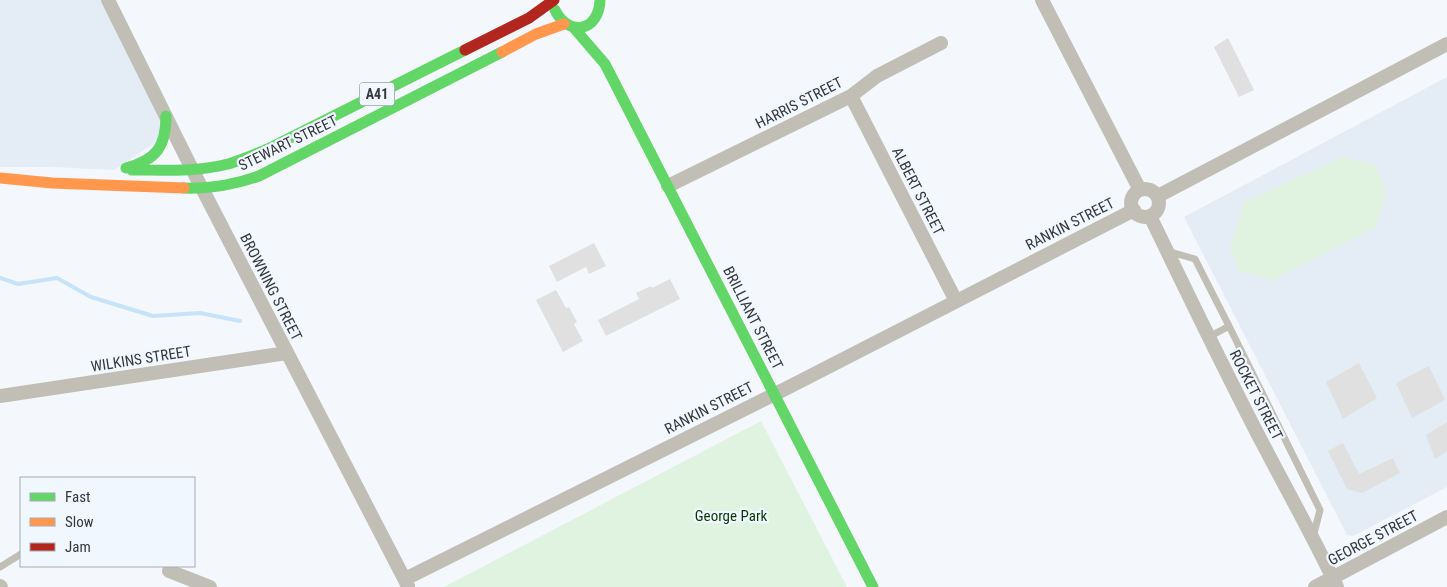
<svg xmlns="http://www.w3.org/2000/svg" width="1447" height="587" font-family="'Roboto Condensed',sans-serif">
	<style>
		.built { fill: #e4ecf6 }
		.green { fill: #e0f3e1 }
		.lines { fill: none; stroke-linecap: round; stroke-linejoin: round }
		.stream { stroke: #c7e3f9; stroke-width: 4 }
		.building { fill: #e0e0e0 }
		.lane { stroke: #c1beb6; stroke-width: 7 }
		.street { stroke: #c1beb6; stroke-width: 14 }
		.fast { stroke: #63d668; stroke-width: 11 }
		.slow { stroke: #ff974d; stroke-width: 11 }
		.jam { stroke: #b3261e; stroke-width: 11 }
		.labels { text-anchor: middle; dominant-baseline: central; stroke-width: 4.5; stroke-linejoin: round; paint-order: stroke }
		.shield { fill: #f1f7fe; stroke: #6d7176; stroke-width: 1 }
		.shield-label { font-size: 14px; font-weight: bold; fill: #35383b }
		.street-label { font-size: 15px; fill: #35383b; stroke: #f1f7fe }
		.park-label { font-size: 15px; fill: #073b01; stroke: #f1f7fe }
	</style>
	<rect width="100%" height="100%" fill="#f4f7fb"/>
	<path class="built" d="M0,0H105L166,116L165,136L114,170L53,167H0Z
		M1447,77V487L1353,536L1347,535L1184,217Z"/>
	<path class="green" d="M1343,157L1375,165L1386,193L1376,227L1272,280L1239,271L1230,249L1244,202Z
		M761,421L847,587H444Z"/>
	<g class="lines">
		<path class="stream" d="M0,278L18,284L57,278L91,297L153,316L200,313L240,321"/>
	</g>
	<path class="building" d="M1228,38L1254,90L1239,97L1214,47Z
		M594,243L606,266L589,274L586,267L557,282L549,266Z
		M670,279L680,299L606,336L598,320L639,299L636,293L651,286L652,288Z
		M556,290L566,308L569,307L577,322L574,324L583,341L563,352L536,300Z
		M1359,363L1377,398L1343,419L1326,382Z
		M1429,366L1445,400L1412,418L1396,383Z
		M1447,422V451L1435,459L1426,435Z
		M1343,443L1359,474L1393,458L1400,473L1362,493L1347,489L1328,451Z"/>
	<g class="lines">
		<path class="lane" d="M1167,251L1195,259L1229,326L1320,510L1313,537
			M1209,337L1229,326
			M0,567L21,554"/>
		<path class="street" d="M108,0L192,169L408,586
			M1042,0L1140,190
			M851,96L956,301
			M668,186L851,96L877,76L941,43
			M1131 203a14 14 0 1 1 28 0a14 14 0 1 1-28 0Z
			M1158,196L1447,44
			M1150,216C1188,294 1225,372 1265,448C1289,494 1315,540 1337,587
			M0,396L287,353
			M169,571L210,587
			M405,579L789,387L1134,210
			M0,586L1,587
			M1315,587L1447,517"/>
		<path class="fast" d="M555,10C569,38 599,31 600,0
			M574,28L605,64L873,587
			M126,168C156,160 166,147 166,116
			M132,170C164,170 197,172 228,164C242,160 255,154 268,149L465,50
			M184,188C211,189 234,185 259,176L502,52"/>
		<path class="slow" d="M502,52L536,34L564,24
			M0,178L52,183L184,188"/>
		<path class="jam" d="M465,50L529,18L554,0"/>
	</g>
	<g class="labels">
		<rect class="shield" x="359.5" y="82.5" width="35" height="23" rx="4"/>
		<g class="shield-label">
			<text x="377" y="94">A41</text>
		</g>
		<g class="street-label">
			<text transform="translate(799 103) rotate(-27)">HARRIS STREET</text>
			<text transform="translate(288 143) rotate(-26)">STEWART STREET</text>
			<text transform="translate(918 191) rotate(63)">ALBERT STREET</text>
			<text transform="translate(1070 224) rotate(-27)">RANKIN STREET</text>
			<text transform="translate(271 287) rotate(63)">BROWNING STREET</text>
			<text transform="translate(753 318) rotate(63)">BRILLIANT STREET</text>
			<text transform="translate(141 359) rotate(-9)">WILKINS STREET</text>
			<text transform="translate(1256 395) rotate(63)">ROCKET STREET</text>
			<text transform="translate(709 408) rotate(-27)">RANKIN STREET</text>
			<text transform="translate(1373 538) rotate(-28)">GEORGE STREET</text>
		</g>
		<g class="park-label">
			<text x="731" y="516">George Park</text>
		</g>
	</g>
	<rect x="20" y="477" width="175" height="90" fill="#f1f7fe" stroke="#a6abb0"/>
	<rect x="30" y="493" width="25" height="8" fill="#63d668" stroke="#a6abb0"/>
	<text x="65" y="502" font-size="15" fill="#35383b">Fast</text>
	<rect x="30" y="518" width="25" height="8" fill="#ff974d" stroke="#a6abb0"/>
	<text x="65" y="527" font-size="15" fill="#35383b">Slow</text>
	<rect x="30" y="543" width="25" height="8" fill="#b3261e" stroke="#a6abb0"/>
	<text x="65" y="552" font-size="15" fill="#35383b">Jam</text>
</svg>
